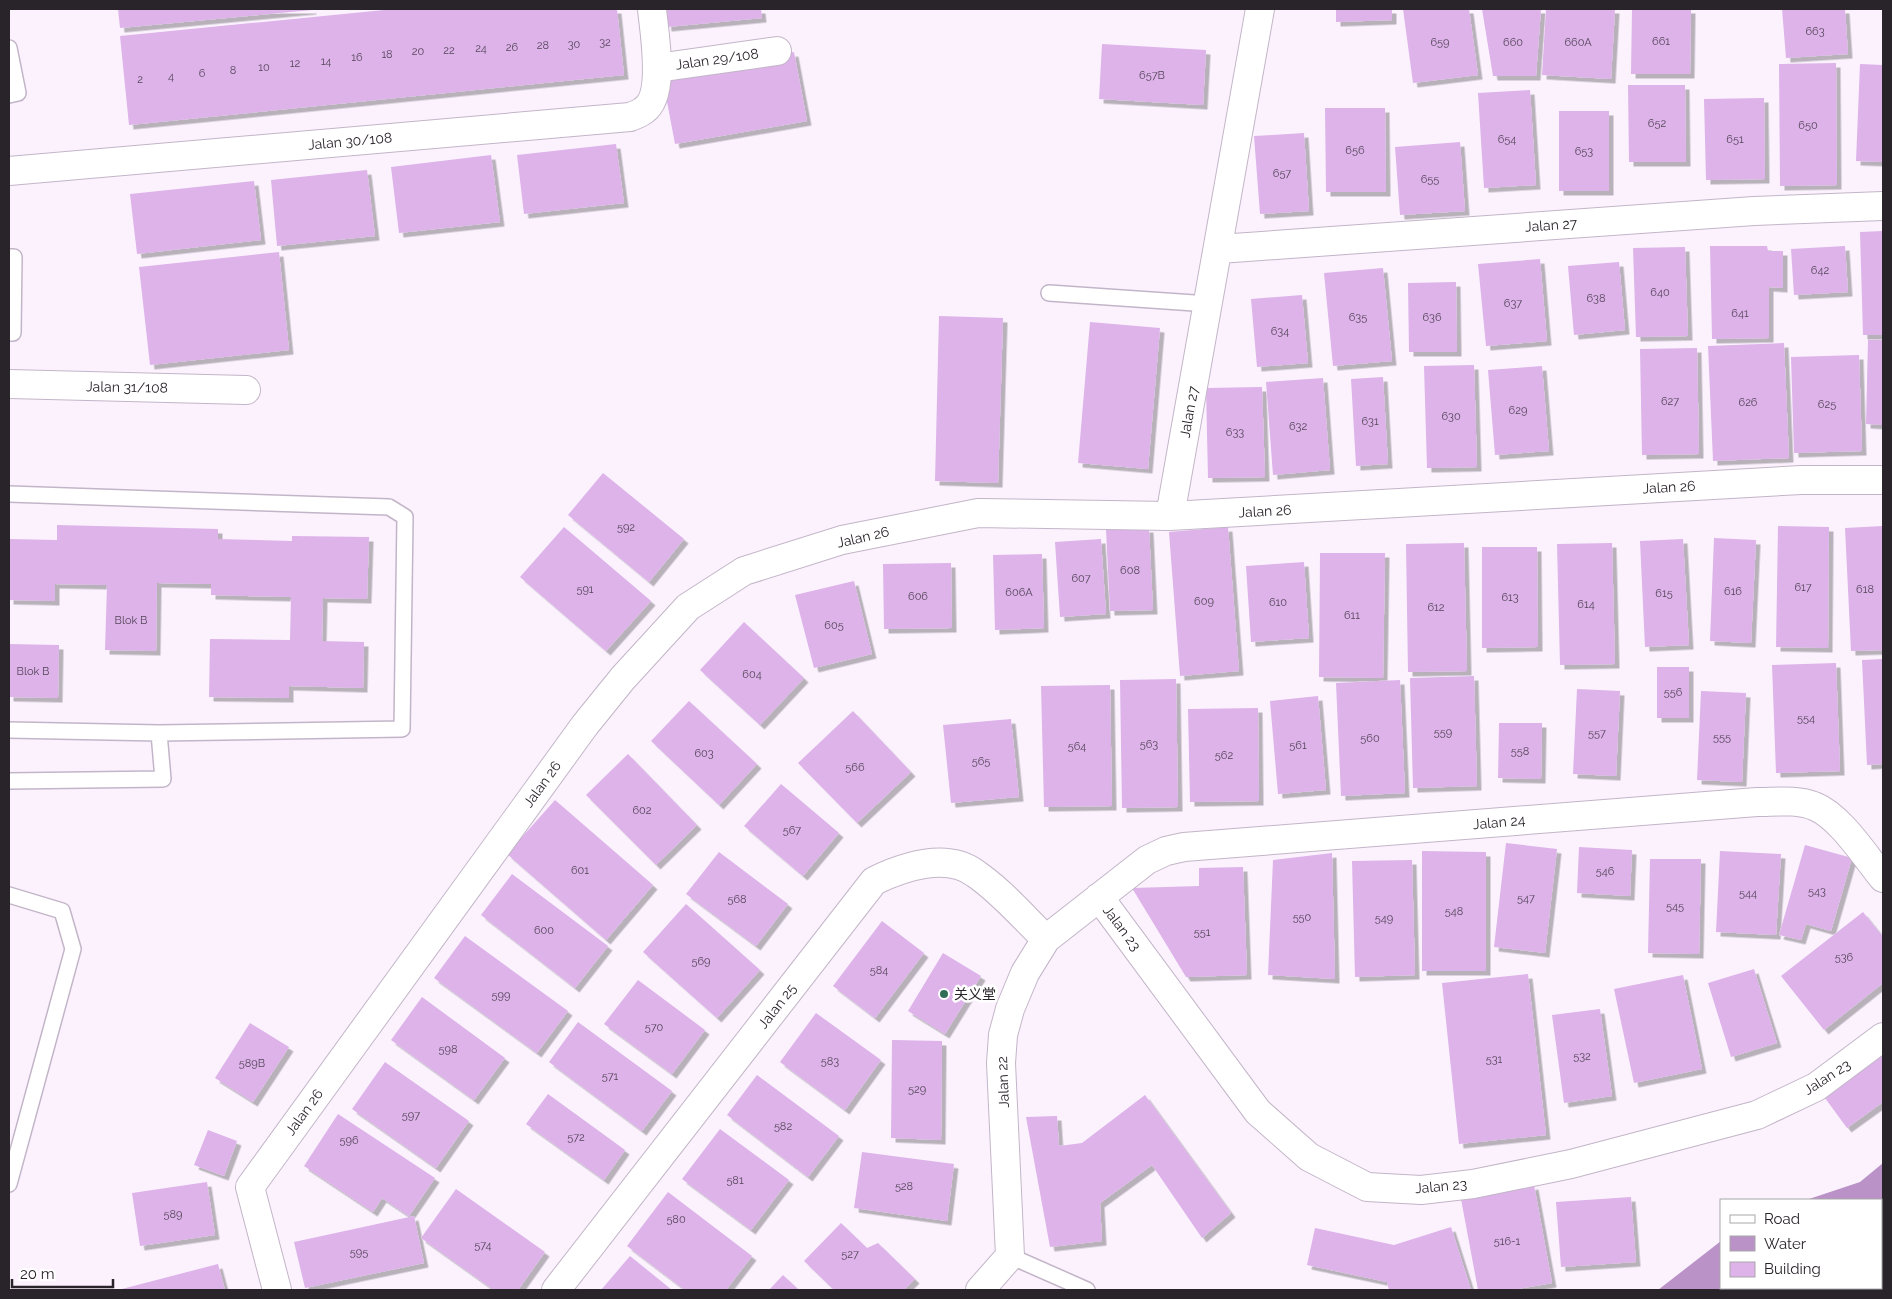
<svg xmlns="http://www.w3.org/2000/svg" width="1892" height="1299" font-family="Raleway,'Noto Sans SC',sans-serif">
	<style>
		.water { fill: #ba92c7 }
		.building { fill: #ddb3ea; filter: url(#shadow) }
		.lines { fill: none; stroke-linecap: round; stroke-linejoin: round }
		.lane-casing { stroke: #c3b5c8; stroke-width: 18 }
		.street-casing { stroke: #c3b5c8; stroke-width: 30 }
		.lane { stroke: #fff; stroke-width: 15 }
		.street { stroke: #fff; stroke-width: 28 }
		.poi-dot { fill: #306c56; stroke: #fff; stroke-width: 2 }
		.labels { text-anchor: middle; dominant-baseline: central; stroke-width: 5; stroke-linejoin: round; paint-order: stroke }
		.number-label { font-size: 11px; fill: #56475a }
		.street-label { font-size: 14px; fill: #29232a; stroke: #fff }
		.poi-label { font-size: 14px; fill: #29232a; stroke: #fff; text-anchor: start }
	</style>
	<defs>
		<filter id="shadow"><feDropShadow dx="4.5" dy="4.5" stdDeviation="0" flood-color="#0004"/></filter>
	</defs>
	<rect width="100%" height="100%" fill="#fbf2fe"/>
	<path class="water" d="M1883,1163V1290H1658L1721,1241V1288H1881V1200H1806L1860,1182Z"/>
	<path class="building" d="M118,9H312V10L120,28Z
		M394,9H617L624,75L129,125L120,36Z
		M665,9H761L762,18L667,27Z
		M1336,9H1392V20L1336,22Z
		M1403,9H1469L1478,75L1413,83Z
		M1482,9H1541L1536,76H1493Z
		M1546,9H1615L1611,79L1542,75Z
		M1632,9H1691L1690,74H1631Z
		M1782,9H1845L1848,54L1786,58Z
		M1102,44L1206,50L1203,105L1099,99Z
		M794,52L807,121L675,144L662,75Z
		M1836,63L1837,185L1780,186L1779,64Z
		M1860,64L1883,65V162L1856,161Z
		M1628,85H1685L1686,162H1629Z
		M1530,90L1536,185L1484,188L1478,93Z
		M1764,98L1765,179L1706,180L1704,99Z
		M1325,108H1385L1386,192H1326Z
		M1559,111H1609V191H1559Z
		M1304,133L1309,211L1260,214L1254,136Z
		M1460,142L1465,211L1400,215L1395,147Z
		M616,144L624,203L524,214L517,155Z
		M491,155L500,222L399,233L391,167Z
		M367,170L375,236L277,246L271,180Z
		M254,181L261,240L137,254L130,194Z
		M1883,231V335H1863L1860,232Z
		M1710,246H1767L1768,251H1783V288L1769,287V338L1712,339Z
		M1845,246L1848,292L1794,295L1791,249Z
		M1685,247L1688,336L1636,337L1633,248Z
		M279,252L289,350L150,365L139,267Z
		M1540,259L1547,341L1486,346L1478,264Z
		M1619,262L1625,330L1574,335L1568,266Z
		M1383,268L1392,361L1333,366L1324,273Z
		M1456,282L1457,352H1409L1408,283Z
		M1302,295L1308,363L1257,367L1251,299Z
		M939,316L1003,318L998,483L935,481Z
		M1090,322L1160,328L1148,469L1078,463Z
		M1868,340H1883V425L1866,424Z
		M1784,343L1789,458L1713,461L1708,346Z
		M1697,348L1699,454L1642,455L1640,349Z
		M1859,355L1862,451L1794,453L1791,357Z
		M1474,365L1477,467L1427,468L1424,366Z
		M1542,366L1549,451L1495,455L1488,370Z
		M1383,377L1388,464L1356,466L1351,379Z
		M1323,378L1330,470L1273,475L1266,382Z
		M1262,387L1265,477L1208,478L1206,388Z
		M603,473L684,539L649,582L568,515Z
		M57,525L218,529V539L292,541V536L369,537L367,599L323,598L322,641L364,642L363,688L289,686V698L209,697L210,639L290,640L291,597L211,595V584L157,583L156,651L105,650L107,585L55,584V601L9,600V539L57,540Z
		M1778,526L1829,527L1828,648L1776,647Z
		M1883,526V650L1851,651L1845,528Z
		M564,527L651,601L606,651L520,577Z
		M1228,527L1239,671L1180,676L1169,532Z
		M1149,528L1153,610L1110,611L1106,530Z
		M1714,538L1756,540L1751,643L1710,641Z
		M1101,539L1106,614L1060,617L1055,542Z
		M1683,539L1689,645L1645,647L1640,541Z
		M1464,543L1467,671L1408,672L1406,544Z
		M1612,543L1615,664L1560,665L1557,544Z
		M1482,547H1537L1538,647L1482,648Z
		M1320,553H1385L1383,678L1319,677Z
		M1042,554L1044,628L995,630L993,555Z
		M1304,562L1309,638L1251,642L1246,566Z
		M951,563L952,628L884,629L883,564Z
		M854,581L872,654L814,668L795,595Z
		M744,622L804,678L760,725L700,670Z
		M9,644L59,645L58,698L9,697Z
		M1883,659V764L1867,765L1862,660Z
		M1836,663L1840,771L1776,773L1772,665Z
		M1657,667H1689V718H1657Z
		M1474,676L1477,786L1413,788L1410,678Z
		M1176,679L1178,807L1122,808L1120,680Z
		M1400,680L1405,793L1341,796L1336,683Z
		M1110,685L1112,806L1044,807L1041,686Z
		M1577,689L1620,691L1616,776L1573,774Z
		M1701,691L1746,693L1742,782L1697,780Z
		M1318,696L1326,790L1278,794L1270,701Z
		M689,701L757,764L719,805L651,741Z
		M1258,708L1259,801L1190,802L1188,709Z
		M853,711L911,772L857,823L798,763Z
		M1011,719L1019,797L951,803L943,725Z
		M1499,723H1542L1541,779L1498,778Z
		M628,754L697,825L656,865L586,795Z
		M781,784L839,833L803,876L744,826Z
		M555,800L653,885L606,940L507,854Z
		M1506,843L1557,849L1545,953L1494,947Z
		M1805,845L1852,858L1831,931L1806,924L1801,940L1779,935Z
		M1579,847L1632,850L1630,896L1577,893Z
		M1422,851L1486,852V971H1422Z
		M1720,851L1781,854L1776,935L1716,932Z
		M719,852L788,904L756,946L686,894Z
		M1332,853L1335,979L1268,975L1273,860Z
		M1650,859H1701L1699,954L1648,953Z
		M1412,860L1415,975L1355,977L1352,861Z
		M1243,867L1247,975L1186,977L1132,888L1199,886V868Z
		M512,874L608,946L575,988L481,915Z
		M686,904L760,970L717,1018L643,952Z
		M1863,912L1883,937V983L1824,1030L1781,976Z
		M882,921L924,953L875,1018L833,986Z
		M465,936L568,1011L537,1053L434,978Z
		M943,953L981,976L945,1034L908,1011Z
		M1754,969L1777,1043L1731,1057L1708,983Z
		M1528,974L1546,1135L1459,1144L1442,983Z
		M1683,975L1702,1069L1634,1083L1614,989Z
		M638,980L705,1030L672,1074L604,1024Z
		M422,997L505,1058L474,1100L391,1040Z
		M1600,1009L1612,1096L1564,1103L1552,1015Z
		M816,1013L881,1060L845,1110L780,1062Z
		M578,1022L672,1091L642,1131L549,1062Z
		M250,1023L289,1047L253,1102L215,1078Z
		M892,1040L942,1041L941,1140L891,1138Z
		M1883,1055V1102L1847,1128L1825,1098Z
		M385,1062L469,1121L436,1168L352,1109Z
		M757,1075L839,1136L808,1177L727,1115Z
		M548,1094L625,1150L604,1180L526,1124Z
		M1145,1095L1231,1213L1202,1238L1152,1165L1100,1203L1102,1241L1050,1247L1026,1117L1057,1116L1059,1146L1082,1143Z
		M338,1114L435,1178L409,1216L382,1198L373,1212L304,1166Z
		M720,1129L789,1180L751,1230L682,1179Z
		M208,1130L237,1141L224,1176L194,1165Z
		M862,1152L954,1164L947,1221L854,1208Z
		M207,1182L215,1235L140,1246L132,1193Z
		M1534,1185L1552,1283L1512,1290H1478L1461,1199Z
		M456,1189L545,1252L518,1290H494L421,1238Z
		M668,1192L752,1256L726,1290H685L627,1246Z
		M1631,1197L1636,1262L1561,1267L1556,1202Z
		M414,1216L424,1263L305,1288L294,1242Z
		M841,1223L867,1248L878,1243L915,1279L904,1290H834L804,1261Z
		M1451,1227L1471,1290H1389L1387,1282L1307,1265L1315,1228L1394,1245Z
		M630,1256L672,1290H601Z
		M218,1264L225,1290H118Z
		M783,1275L799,1290H769Z"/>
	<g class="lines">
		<g class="lane-casing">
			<path id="lane" d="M9,48L18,93L9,95
				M9,257H14L13,333H9
				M1049,293L1209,304
				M9,494L389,507L405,517L402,729L159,733L9,730
				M9,781L163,779L159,733
				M9,895L62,911L73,949L9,1184
				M1010,1256L1087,1290"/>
		</g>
		<g class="street-casing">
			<path id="street" d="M657,68L777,51
				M9,171L630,117C635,115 641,113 644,110C666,95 654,32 652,9
				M1219,249L1754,211L1883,206
				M9,384L246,390
				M1170,516L1260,9
				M1099,897L1258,1112L1309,1157L1367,1187L1421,1190L1473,1184L1571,1164L1757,1115L1816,1087L1883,1037
				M277,1290L250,1187L585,725L623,678L688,607L744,571L842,540L978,513L1170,516L1801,480H1883
				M556,1290L874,881C903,867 947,852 976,874C1001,891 1024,918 1046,939
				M980,1290L1010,1256L1001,1063L1003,1035L1010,1009L1025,973L1046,939L1147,860L1166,851L1184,847L1757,802C1775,802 1797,799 1814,806C1840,816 1865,856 1883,878"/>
		</g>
		<use href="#lane" class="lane"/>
		<use href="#street" class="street"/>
	</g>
	<circle class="poi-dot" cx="944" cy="994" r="5"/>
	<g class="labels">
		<g class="number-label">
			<text x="1815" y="31">663</text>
			<text x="1661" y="41">661</text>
			<text x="605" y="42">32</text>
			<text x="1440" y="42">659</text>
			<text x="1513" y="42">660</text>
			<text x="1578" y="42">660A</text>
			<text x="574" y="44">30</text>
			<text x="543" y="45">28</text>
			<text x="512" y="47">26</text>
			<text x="481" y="48">24</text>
			<text x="449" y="50">22</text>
			<text x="418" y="51">20</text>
			<text x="387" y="54">18</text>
			<text x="357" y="57">16</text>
			<text x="326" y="61">14</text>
			<text x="295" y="63">12</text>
			<text x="264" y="67">10</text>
			<text x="233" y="70">8</text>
			<text x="202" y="73">6</text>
			<text x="1152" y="75">657B</text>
			<text x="171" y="76">4</text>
			<text x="140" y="79">2</text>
			<text x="1657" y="123">652</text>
			<text x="1808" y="125">650</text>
			<text x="1507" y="139">654</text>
			<text x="1735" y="139">651</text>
			<text x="1355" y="150">656</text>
			<text x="1584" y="151">653</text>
			<text x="1282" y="173">657</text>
			<text x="1430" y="179">655</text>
			<text x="1820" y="270">642</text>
			<text x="1660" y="292">640</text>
			<text x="1596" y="298">638</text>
			<text x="1513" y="303">637</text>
			<text x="1740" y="313">641</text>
			<text x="1358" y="317">635</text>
			<text x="1432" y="317">636</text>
			<text x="1280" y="331">634</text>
			<text x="1670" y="401">627</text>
			<text x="1748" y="402">626</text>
			<text x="1827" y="404">625</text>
			<text x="1518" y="410">629</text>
			<text x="1451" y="416">630</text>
			<text x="1370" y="421">631</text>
			<text x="1298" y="426">632</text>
			<text x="1235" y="432">633</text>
			<text x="626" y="527">592</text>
			<text x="1130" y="570">608</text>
			<text x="1081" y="578">607</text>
			<text x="1803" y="587">617</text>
			<text x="585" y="589">591</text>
			<text x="1865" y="589">618</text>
			<text x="1733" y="591">616</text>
			<text x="1019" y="592">606A</text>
			<text x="1664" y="593">615</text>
			<text x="918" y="596">606</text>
			<text x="1510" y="597">613</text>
			<text x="1204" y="601">609</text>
			<text x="1278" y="602">610</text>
			<text x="1586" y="604">614</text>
			<text x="1436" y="607">612</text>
			<text x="1352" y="615">611</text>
			<text x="131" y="620">Blok B</text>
			<text x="834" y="625">605</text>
			<text x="33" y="671">Blok B</text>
			<text x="752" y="674">604</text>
			<text x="1673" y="692">556</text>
			<text x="1806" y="718">554</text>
			<text x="1443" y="732">559</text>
			<text x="1597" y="733">557</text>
			<text x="1722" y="737">555</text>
			<text x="1370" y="738">560</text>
			<text x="1149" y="744">563</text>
			<text x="1298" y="745">561</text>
			<text x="1077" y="746">564</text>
			<text x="1520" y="751">558</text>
			<text x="704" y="753">603</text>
			<text x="1224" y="755">562</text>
			<text x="981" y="761">565</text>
			<text x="855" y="767">566</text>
			<text x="642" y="810">602</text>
			<text x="792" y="830">567</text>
			<text x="580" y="870">601</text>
			<text x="1605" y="871">546</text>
			<text x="1817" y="891">543</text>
			<text x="1748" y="893">544</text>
			<text x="1526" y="898">547</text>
			<text x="737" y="899">568</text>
			<text x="1675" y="906">545</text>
			<text x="1454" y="911">548</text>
			<text x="1302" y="917">550</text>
			<text x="1384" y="918">549</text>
			<text x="544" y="930">600</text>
			<text x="1202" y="932">551</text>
			<text x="1844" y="957">536</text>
			<text x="701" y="961">569</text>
			<text x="879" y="970">584</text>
			<text x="501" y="995">599</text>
			<text x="654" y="1027">570</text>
			<text x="448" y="1049">598</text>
			<text x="1582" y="1056">532</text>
			<text x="1494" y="1059">531</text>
			<text x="830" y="1061">583</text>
			<text x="252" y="1063">589B</text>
			<text x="610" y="1076">571</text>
			<text x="917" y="1089">529</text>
			<text x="411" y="1115">597</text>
			<text x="783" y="1126">582</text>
			<text x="576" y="1137">572</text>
			<text x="349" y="1140">596</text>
			<text x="735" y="1180">581</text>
			<text x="904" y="1186">528</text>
			<text x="173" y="1214">589</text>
			<text x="676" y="1219">580</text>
			<text x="1507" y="1241">516-1</text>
			<text x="483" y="1245">574</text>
			<text x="359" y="1252">595</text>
			<text x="850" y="1254">527</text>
		</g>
		<g class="street-label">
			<text transform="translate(717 59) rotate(-8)">Jalan 29/108</text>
			<text transform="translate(350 141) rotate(-5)">Jalan 30/108</text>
			<text transform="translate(1551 225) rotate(-4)">Jalan 27</text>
			<text transform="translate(127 387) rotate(1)">Jalan 31/108</text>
			<text transform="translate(1189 412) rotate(-80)">Jalan 27</text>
			<text transform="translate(1669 487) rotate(-3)">Jalan 26</text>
			<text transform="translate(1265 511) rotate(-3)">Jalan 26</text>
			<text transform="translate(863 537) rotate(-13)">Jalan 26</text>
			<text transform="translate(542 784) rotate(-54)">Jalan 26</text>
			<text transform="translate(1499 822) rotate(-5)">Jalan 24</text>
			<text transform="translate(1122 928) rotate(53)">Jalan 23</text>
			<text transform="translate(777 1006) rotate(-52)">Jalan 25</text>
			<text transform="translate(1827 1077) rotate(-33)">Jalan 23</text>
			<text transform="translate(1003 1082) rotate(-92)">Jalan 22</text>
			<text transform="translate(304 1112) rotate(-54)">Jalan 26</text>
			<text transform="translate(1441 1186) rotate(-5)">Jalan 23</text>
		</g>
		<g class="poi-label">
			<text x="954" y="994">关义堂</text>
		</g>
	</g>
	<rect width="1892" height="1299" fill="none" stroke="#29232a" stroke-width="20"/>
	<rect x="1720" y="1199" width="162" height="90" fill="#ffffff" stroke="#a9a7aa"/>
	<rect x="1730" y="1215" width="25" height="8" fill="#ffffff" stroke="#a9a7aa"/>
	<text x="1764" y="1224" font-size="15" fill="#29232a">Road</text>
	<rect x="1730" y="1236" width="25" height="15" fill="#ba92c7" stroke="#a9a7aa"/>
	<text x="1764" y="1249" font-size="15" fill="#29232a">Water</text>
	<rect x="1730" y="1262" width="25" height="15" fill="#ddb3ea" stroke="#a9a7aa"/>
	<text x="1764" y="1274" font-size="15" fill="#29232a">Building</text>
	<path d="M12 1279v8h101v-8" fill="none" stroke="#29232a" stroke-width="2.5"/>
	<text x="20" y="1279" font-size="15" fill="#29232a" stroke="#ffffff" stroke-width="4" paint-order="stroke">20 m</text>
</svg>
